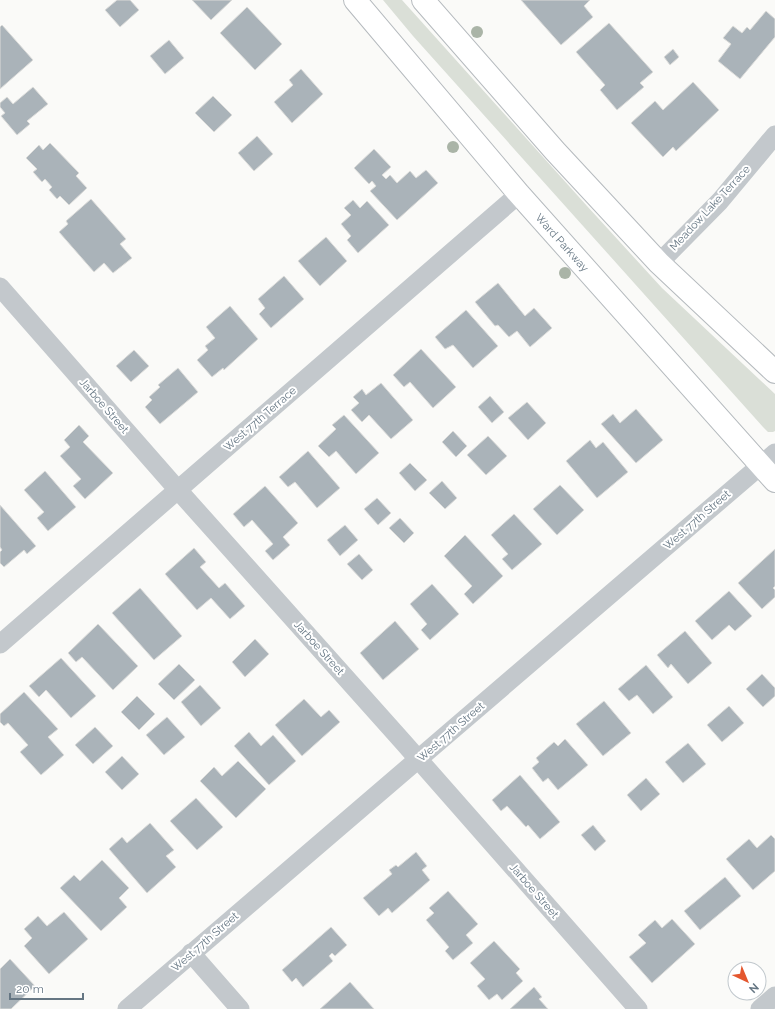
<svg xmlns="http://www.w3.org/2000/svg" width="775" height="1009" font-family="Raleway,sans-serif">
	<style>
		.green { fill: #dadfd7 }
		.building { fill: #aab3b9; stroke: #dcdcda }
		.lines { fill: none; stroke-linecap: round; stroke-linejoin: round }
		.primary-casing { stroke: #b5babe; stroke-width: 24 }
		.street { stroke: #c3c8cc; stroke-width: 19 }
		.primary { stroke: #fff; stroke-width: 22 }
		.tree { fill: #aab4a7 }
		.labels { text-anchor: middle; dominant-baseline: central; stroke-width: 4; stroke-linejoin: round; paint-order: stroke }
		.street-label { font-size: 11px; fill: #657683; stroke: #fff }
	</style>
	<rect width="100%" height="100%" fill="#fafaf8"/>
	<path class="green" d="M383,0H402L587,206L662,288L775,394V431L773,432H768L763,427L413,36Z"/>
	<path class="building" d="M117,0H130L139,10L120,27L105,10Z
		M192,0H232L211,20Z
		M521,0H590L584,6L593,17L561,45Z
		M247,7L282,44L255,70L220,33Z
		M766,11L775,19V37L740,79L718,61L731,44L723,38L733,26L742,33L747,27L750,30Z
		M609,23L653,72L640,83L644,87L617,110L600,90L605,85L576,52Z
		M2,25L33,60L0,89V27Z
		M169,40L184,58L165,74L150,56Z
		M673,49L679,57L670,65L664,57Z
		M301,69L323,94L292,123L274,102L293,85L289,80Z
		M693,82L719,110L676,151L673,147L663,157L631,123L655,101L663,110Z
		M33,87L48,104L27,121L30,124L17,135L1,116L5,113L0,107V103L7,97L13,104Z
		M213,96L232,115L214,132L195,113Z
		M257,136L273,154L254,171L238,153Z
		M50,143L79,173L76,176L87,188L69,205L60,196L57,199L49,190L52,187L45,179L42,182L33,172L37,169L26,158L39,145L43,150Z
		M374,149L391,167L382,175L386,179L390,175L397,183L410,171L416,178L426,170L438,183L397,220L370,191L376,186L372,181L369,184L354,168Z
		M91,199L126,239L120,244L132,258L113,273L104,263L94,272L59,232L68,224L66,221Z
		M353,200L360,208L367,201L389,225L358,253L347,240L351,236L341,224L351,215L344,208Z
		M326,237L347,261L320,286L298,261Z
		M284,276L304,299L271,328L259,314L265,308L258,299Z
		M498,283L525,316L534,308L552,328L530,347L517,331L509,337L498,325L495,326L475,302Z
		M230,306L258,339L224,370L223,368L212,377L197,360L208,350L205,346L215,338L206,327Z
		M466,310L498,346L473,368L453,345L445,349L435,337Z
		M421,349L456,387L433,408L410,382L404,387L393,375Z
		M134,350L149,366L131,382L116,366Z
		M178,368L198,392L160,424L145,407L152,400L149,397L160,387L158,385Z
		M381,383L413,420L391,439L369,415L362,422L351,410L359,403L353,397L362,389L366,395Z
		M490,396L504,412L492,423L478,407Z
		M527,402L546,423L528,440L508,418Z
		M636,409L663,440L636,463L601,424L613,414L620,423Z
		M344,415L379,453L356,474L336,451L329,457L318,446L336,429L332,425Z
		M79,425L89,436L83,442L113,473L85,499L73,486L81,479L60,456L70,447L64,440Z
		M453,431L467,446L456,457L442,442Z
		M488,436L507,456L486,475L467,455Z
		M590,440L596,448L603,442L628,472L597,498L566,461Z
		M308,451L340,488L317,508L295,482L288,487L279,477Z
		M410,463L427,480L415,491L399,473Z
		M45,471L76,507L48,531L37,518L44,512L24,490Z
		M442,481L457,498L445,509L429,493Z
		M560,485L584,510L557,535L533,509Z
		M265,486L298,523L283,537L290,545L273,560L265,551L273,544L252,520L244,527L233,514Z
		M377,498L391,513L378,525L364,509Z
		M0,505L36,546L27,554L24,550L4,567L0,563V552L2,550L0,547Z
		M514,514L542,544L512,570L502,559L508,554L491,535Z
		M400,518L414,533L404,543L389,528Z
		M345,525L358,540L340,556L327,540Z
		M465,535L503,576L473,604L464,594L472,586L444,556Z
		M194,548L206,562L200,567L219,588L225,583L245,606L230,619L211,598L197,610L165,574Z
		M775,549V586L773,588L775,590V597L762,609L738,583Z
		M359,554L373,570L362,580L347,564Z
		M432,584L459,614L430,640L421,630L427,624L410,604Z
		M140,588L182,636L154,660L112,613Z
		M729,591L752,616L735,631L729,625L712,640L695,621Z
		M395,621L419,649L383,680L360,653Z
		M98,624L138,666L113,690L82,657L76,662L68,653Z
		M685,631L712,663L688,684L671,664L668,668L657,655Z
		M255,639L269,654L245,677L232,662Z
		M61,658L96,696L71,718L46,690L39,697L29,686Z
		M179,664L195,680L174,700L158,684Z
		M646,665L673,697L653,714L637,695L629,701L618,689Z
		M762,674L775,688V696L763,707L746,689Z
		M200,685L221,708L201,726L181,702Z
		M24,692L58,729L48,737L64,755L41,775L20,752L28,745L8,723L4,726L0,722V714Z
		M137,696L155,714L139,730L121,712Z
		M304,699L321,717L329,710L340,722L302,756L275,725Z
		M604,701L631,733L603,756L576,724Z
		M729,706L744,723L722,742L707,725Z
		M167,717L185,737L164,755L146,735Z
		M95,727L113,746L93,764L75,745Z
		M249,732L261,746L273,735L296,761L269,785L234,746Z
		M565,739L588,765L558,790L548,778L543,782L532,768L539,762L536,758L554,742L558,746Z
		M688,743L706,764L683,783L665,762Z
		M122,756L139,774L122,790L105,772Z
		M238,761L266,789L236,818L200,781L214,767L222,776Z
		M520,775L560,822L540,839L528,825L526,827L507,806L501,811L492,800Z
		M646,778L660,794L641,811L627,795Z
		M196,798L223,827L197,850L170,821Z
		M150,823L174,850L166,856L176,867L147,893L109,849L122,837L127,843Z
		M593,825L606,841L595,851L581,835Z
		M771,835L775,839V871L753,890L726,859L749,839L757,848Z
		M416,852L427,866L422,870L430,880L392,913L388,908L379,916L363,898L392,874L389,870L396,865L398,867Z
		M102,860L129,888L119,898L127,907L101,931L60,888L74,875L80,881Z
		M725,877L741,896L700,930L684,911Z
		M448,891L478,924L466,935L473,943L453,960L445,951L449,947L426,920L434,913L429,908Z
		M64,912L88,939L49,974L24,946L32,938L24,929L38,916L47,926Z
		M672,919L695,944L652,983L629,957L646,943L638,935L655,920L662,928Z
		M331,927L347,945L335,956L332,953L329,956L333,961L303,987L296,978L292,982L282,970Z
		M494,941L520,969L516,973L523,981L502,1000L497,994L489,1000L477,986L485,979L470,963Z
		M10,959L35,986L11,1009H0V969Z
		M350,982L374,1009H320Z
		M534,987L542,997L539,999L548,1009H510Z"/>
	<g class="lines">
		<g class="primary-casing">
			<g id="primary">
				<path id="s1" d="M355,0L519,194L775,481"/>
				<path d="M423,0L555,151L659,263L775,372"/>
			</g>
		</g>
		<path class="street" d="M659,263L720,201L775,135
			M0,287L178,490L404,743L638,1009
			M0,644L519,194
			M191,953L240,1009
			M127,1009L775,453
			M760,1009L775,996"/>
		<use href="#primary" class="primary"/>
	</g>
	<g class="tree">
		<circle cx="477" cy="32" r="6"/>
		<circle cx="453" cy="147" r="6"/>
		<circle cx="565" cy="273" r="6"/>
	</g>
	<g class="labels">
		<g class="street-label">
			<text transform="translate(710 208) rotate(-47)">Meadow Lake Terrace</text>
			<text stroke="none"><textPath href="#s1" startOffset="319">Ward Parkway</textPath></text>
			<text transform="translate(104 406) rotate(49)">Jarboe Street</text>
			<text transform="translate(260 419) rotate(-41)">West 77th Terrace</text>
			<text transform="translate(697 520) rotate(-41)">West 77th Street</text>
			<text transform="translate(319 648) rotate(48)">Jarboe Street</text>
			<text transform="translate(451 732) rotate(-41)">West 77th Street</text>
			<text transform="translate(534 891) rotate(49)">Jarboe Street</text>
			<text transform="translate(205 942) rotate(-41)">West 77th Street</text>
		</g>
	</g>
	<g transform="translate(747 981) rotate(136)"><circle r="19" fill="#ffffff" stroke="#c1c8cd"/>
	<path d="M0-3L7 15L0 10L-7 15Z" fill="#e4572e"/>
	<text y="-6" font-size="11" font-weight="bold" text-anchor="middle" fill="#657683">N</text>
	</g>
	<path d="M10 993v6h73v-6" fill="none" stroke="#657683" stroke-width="2"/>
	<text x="16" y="993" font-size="12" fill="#657683" stroke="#ffffff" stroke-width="3" paint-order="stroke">20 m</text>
</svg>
